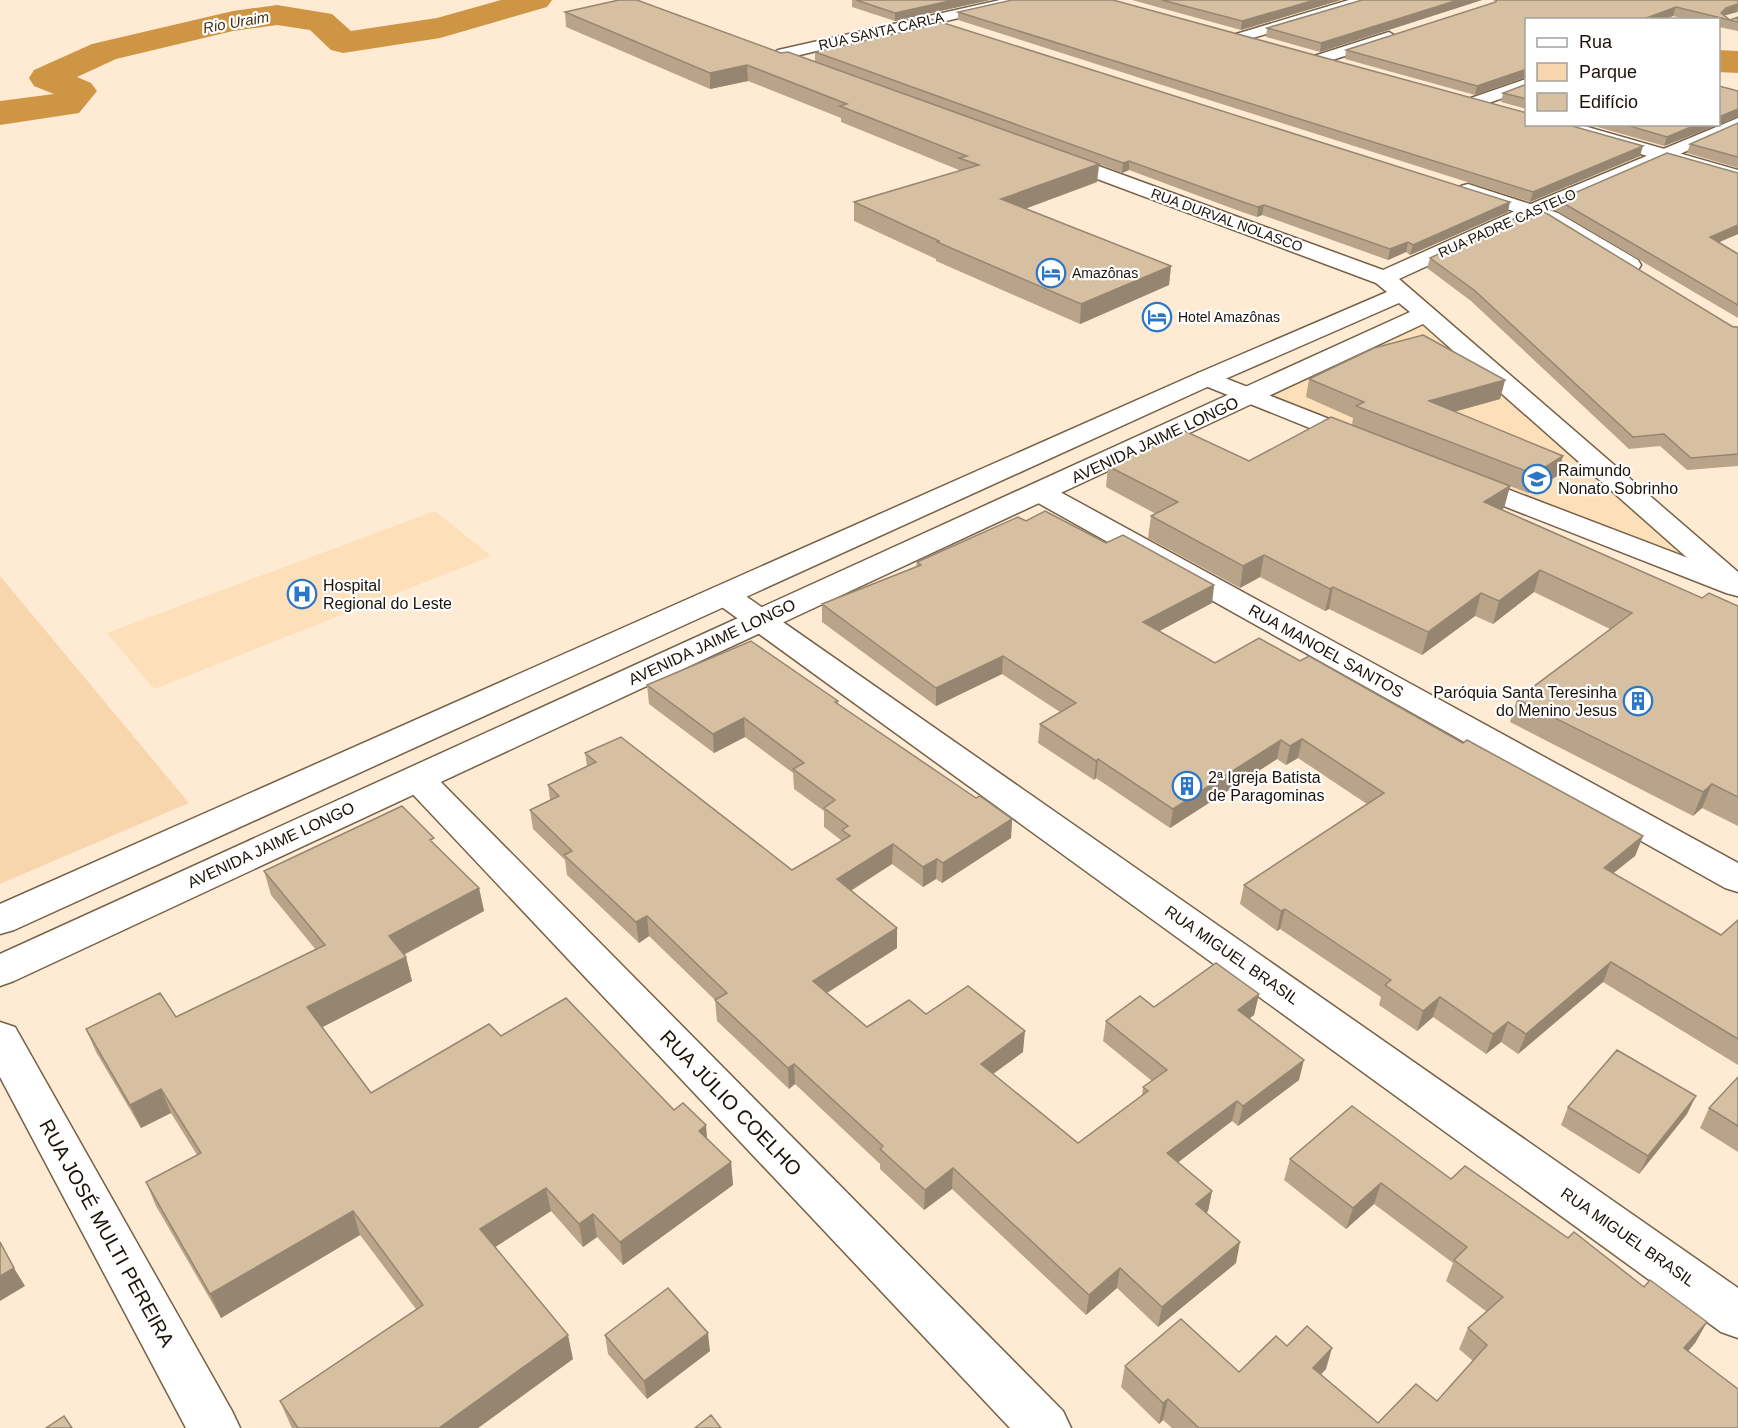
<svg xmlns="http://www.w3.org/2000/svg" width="1738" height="1428" font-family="Arial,sans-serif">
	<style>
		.built { fill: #fddfba }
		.green { fill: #f7d6ad }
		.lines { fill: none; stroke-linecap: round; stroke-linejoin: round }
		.river { fill: #cd9544; fill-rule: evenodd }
		.street-casing { stroke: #766146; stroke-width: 3 }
		.secondary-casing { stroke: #766146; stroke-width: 3 }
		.street { fill: #fff; fill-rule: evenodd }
		.secondary { fill: #fff; fill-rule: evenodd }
		.wall { fill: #b9a48a }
		.shaded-wall { fill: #968671 }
		.building { fill: #d7bfa1; stroke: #968671; stroke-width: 1.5 }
		.labels { text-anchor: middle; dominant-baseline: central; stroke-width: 4.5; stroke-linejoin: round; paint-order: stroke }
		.far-street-label { font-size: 14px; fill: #1c1308; stroke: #fff }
		.far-poi-label { font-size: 14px; fill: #1c1308; stroke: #fff; text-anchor: start }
		.far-water-label { font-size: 15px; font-style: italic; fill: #47300d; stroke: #fff }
		.street-label { font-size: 16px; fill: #1c1308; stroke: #fff }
		.poi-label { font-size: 16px; fill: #1c1308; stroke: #fff; text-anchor: start }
		.near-street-label { font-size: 20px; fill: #1c1308; stroke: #fff }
	</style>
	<rect width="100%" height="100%" fill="#ffebd3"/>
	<path class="built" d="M1423,325L1691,560L1260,397Z
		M435,511L491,556L154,689L107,633Z"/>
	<path class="green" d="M0,576L189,803L0,884Z"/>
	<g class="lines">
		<path class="river" d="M501,0H552L547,7L440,38L343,53L331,50L310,30L277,25L233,31L116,59L77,77L91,83L97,91L79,113L0,125V101L54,94L34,86L29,78L34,70L92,44L233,11L277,5L332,14L351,31L437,18Z
			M1718,50L1738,51V73L1718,72Z"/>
		<g class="street-casing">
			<path id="street" d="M1000,0H1026L1019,4L778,60L770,55L778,50Z
				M1349,0H1372L1370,3L1246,40L1241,42L1233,37L1236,34Z
				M1389,32L1397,37L1394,40L1320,64L1312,59L1314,56Z
				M1526,79V90L1477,107L1471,106L1468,102L1471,98Z
				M1547,124H1577L1738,170V182L1550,128Z
				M1468,184L1558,213L1638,260L1641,265L1638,270L1630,271L1622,270L1544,221L1461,194L1458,190L1461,186Z
				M1207,371L1370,435L1374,440L1370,445L1361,448L1352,445L1198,383L1195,378L1198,373Z
				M1465,473L1738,577V596L1726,593L1455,487L1452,481L1455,475Z
				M1041,485L1051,487L1738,863V892L1725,888L1031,499L1027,493L1031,487Z
				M726,587L737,590L1738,1288V1338L1721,1332L715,602L711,596L715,590Z
				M417,767L429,770L1063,1411L1071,1428H1010L405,786L400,778L405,770Z
				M0,1022L15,1027L232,1411L240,1428H186L0,1077Z"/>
		</g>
		<g class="secondary-casing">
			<path id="secondary" d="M1738,118V129L1540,214L1399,279L1738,572V596L1727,593L1423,324L14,981L0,986V954L1410,312L1399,303L1216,383L14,930L0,934V904L1198,373L1387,292L1376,283L1049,161L1047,157L1049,153H1063L1383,270L1526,206Z"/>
		</g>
		<use href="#street" class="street"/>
		<use href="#secondary" class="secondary"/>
	</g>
	<path class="wall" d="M852,0H990L895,21L852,7Z
		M1132,0H1341L1241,30Z
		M1362,0H1482L1320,52L1266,37L1267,28Z
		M1493,0H1738V12L1725,15L1730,20L1738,17V31L1719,27V20H1689L1673,16L1662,20H1527V77L1475,95L1345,59L1346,50L1495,2Z
		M565,12L781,53L815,61V52L921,28V21L1508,212L1410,255L1406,252L1388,260L1262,215L1257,217L1242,212L1129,170L1122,173L1099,164L1097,182L1025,209L1171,266L1169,285L1080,324L936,261V259L854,221V202L959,171V170L841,122V118L748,81L710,89L566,27Z
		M958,12L1640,156L1530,202L958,20Z
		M1527,84V109L1501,102L1503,93Z
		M1738,91V117L1664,146L1587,124H1719Z
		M1738,123V168L1687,153L1690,144Z
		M1558,200L1738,234L1718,242L1738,254V318L1555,210Z
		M1430,258L1738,327V466L1687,470L1660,446L1629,449L1471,301L1427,268Z
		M1309,379L1505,380L1500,399L1454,412L1557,476L1528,493L1352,425L1353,418L1306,397Z
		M1249,461L1510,486L1504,508L1502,509L1702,598L1738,606V826L1702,808L1693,816L1510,722L1517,699L1610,629L1534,592L1493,624L1475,616L1422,655L1329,609L1325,611L1260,577L1240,588L1148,538L1151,516L1156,514L1106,487L1108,466Z
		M1026,521L1106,543L1214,585L1212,603L1159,631L1215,663L1300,661L1463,743L1643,836L1635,856L1613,873L1721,935L1738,920V1065L1603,982L1518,1054L1501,1042L1486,1054L1433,1017L1417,1031L1379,1005L1381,997L1280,929L1277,931L1240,904L1244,885L1367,804L1298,758L1286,765L1277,759L1170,828L1096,778L1094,780L1038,743L1040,724L1060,712L1002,674L936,706L822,622V604L916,567L917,562Z
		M647,685L838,701V705L976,798L1012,819L1011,838L942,883L936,879L923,887L892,864L851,891L897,948L827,993L867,1027L926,1014L1023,1052L993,1074L1078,1143L1142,1095L1143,1087L1152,1081L1103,1041L1106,1021L1154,1007L1259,994L1254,1015L1250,1018L1299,1080L1238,1126L1232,1121L1178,1162L1212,1191L1208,1211L1206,1213L1236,1263L1158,1327L1117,1288L1086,1315L952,1189L924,1210L880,1169V1164L795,1084L789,1089L717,1021L715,1000L649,936L639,943L567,875L565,860L533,829L530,810L550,800L548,785L587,767L585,753L792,870L842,841L824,827V811L794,789L793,773L745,737L714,753L649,704Z
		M436,846L479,888L484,911L404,955L406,957L412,981L322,1027L371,1093L501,1036L674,1110L707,1139L731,1162L733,1185L623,1265L597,1237L583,1247L551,1211L495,1247L573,1359L478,1428H292L290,1424L280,1401L416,1309L360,1235L221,1318L156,1206L146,1182L197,1155L171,1113L141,1128L96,1052L86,1029L176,1017L316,950L271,895L264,871Z
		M1738,1077V1152L1700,1128L1709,1108Z
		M1568,1107L1687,1114L1639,1174L1561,1125Z
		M1290,1159L1451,1179L1568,1238L1644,1287L1707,1322L1695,1343L1688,1351L1738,1428H1172L1163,1420L1159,1424L1121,1387L1125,1366L1239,1372L1287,1346L1326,1369L1321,1374L1378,1423L1437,1401L1473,1361L1459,1349L1468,1328L1487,1312L1446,1281L1453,1263L1374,1204L1346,1229L1284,1180Z
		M605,1335L710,1351L647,1399L608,1354Z"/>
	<path class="shaded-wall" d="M954,0H990L895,21V13Z
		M1315,0H1341L1241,30L1242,21Z
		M1458,0H1482L1320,52L1321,43Z
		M1738,4L1737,12L1723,16L1721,13L1726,8Z
		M1676,7L1673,16L1662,20H1641Z
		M747,65L748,81L710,89V73Z
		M1527,69V77L1475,95L1477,86Z
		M1738,109V117L1664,146L1667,137L1698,124H1719V117Z
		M1643,146L1640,156L1530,202L1533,192Z
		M1129,161V170L1122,173L1123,163Z
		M1099,164L1097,182L1000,218L1001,199Z
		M1510,202L1508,212L1410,255L1413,245Z
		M1264,205L1262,215L1257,217L1258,207Z
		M1738,225V234L1706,248L1710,237Z
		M1408,242L1406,252L1388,260L1390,249Z
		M1171,266L1169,285L1080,324L1081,304Z
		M1505,380L1500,399L1424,420L1429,401Z
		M1563,456L1557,476L1528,493L1534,474Z
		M1510,486L1504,508L1479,523L1484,502Z
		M1264,555L1260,577L1240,588L1243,566Z
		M1540,570L1534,592L1493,624L1499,601Z
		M1214,585L1212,603L1141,641L1143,622Z
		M1333,587L1329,609L1325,611L1330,589Z
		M1481,593L1475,616L1422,655L1428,632Z
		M1003,656L1002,674L936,706V688Z
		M744,718L745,737L714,753L713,734Z
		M1302,739L1298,758L1286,765L1290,746Z
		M1281,740L1277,759L1170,828L1173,809Z
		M1098,759L1096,778L1094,780L1096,761Z
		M1712,784L1702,808L1693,816L1703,792Z
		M1012,819L1011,838L942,883L943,863Z
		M1643,836L1635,856L1596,887L1604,868Z
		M893,844L892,864L837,899V879Z
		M937,859L936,879L923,887V867Z
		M479,888L484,911L395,959L389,936Z
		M1285,909L1280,929L1277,931L1281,911Z
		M647,916L649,936L639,943L636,922Z
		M897,928V948L814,1001L813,981Z
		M406,957L412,981L315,1031L307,1007Z
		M1611,962L1603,982L1518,1054L1526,1034Z
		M1259,994L1254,1015L1234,1030L1238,1010Z
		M1440,997L1433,1017L1417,1031L1423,1011Z
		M1508,1022L1501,1042L1486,1054L1493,1034Z
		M1025,1031L1023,1052L979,1084L981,1064Z
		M1304,1060L1299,1080L1238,1126L1243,1106Z
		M794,1064L795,1084L789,1089L788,1068Z
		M161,1089L171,1113L141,1128L130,1105Z
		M1696,1096L1687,1114L1639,1174L1648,1156Z
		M1237,1101L1232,1121L1163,1174L1167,1153Z
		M706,1125L708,1149L699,1131Z
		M731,1162L733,1185L623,1265L620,1242Z
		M953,1168L952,1189L924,1210L925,1190Z
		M1381,1183L1374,1204L1346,1229L1353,1208Z
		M546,1188L551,1211L486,1253L480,1229Z
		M1212,1191L1208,1211L1192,1224L1196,1204Z
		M353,1211L360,1235L221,1318L210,1294Z
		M593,1214L597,1237L583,1247L579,1224Z
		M1240,1242L1236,1263L1158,1327L1162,1307Z
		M14,1268L25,1286L0,1301V1276Z
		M1120,1268L1117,1288L1086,1315L1089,1295Z
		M1707,1322L1695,1343L1673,1369L1684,1348Z
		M708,1333L710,1351L647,1399L644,1381Z
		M568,1335L573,1359L478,1428H439Z
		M1332,1348L1326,1369L1307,1389L1313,1368Z
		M1168,1399L1163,1420L1159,1424L1163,1403Z"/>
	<path class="building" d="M619,0H637L781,53L788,52L1099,164L1001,199L1171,266L1081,304L937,242L939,241L854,202L979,165L959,158L967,156L840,106L847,104L747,65L710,73L565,12Z
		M856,0H954L895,13Z
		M1012,0H1113L1527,113V124H1565L1643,146L1533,192L958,12Z
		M1162,0H1315L1242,21Z
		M1362,0H1458L1321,43L1267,28Z
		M1497,0H1738V4L1726,8L1721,13L1730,20L1738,17V22L1676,7L1641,20H1527V69L1477,86L1346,50L1496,2Z
		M931,19L1510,202L1413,245L1408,242L1390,249L1264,205L1258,207L1243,202L1129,161L1123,163L815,52L933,25L921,21Z
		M1527,84V99L1503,93Z
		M1719,86L1738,91V109L1719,117Z
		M1738,123V157L1690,144Z
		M1623,124H1698L1667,137Z
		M1667,153L1738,173V225L1710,237L1738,254V305L1558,200Z
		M1535,209L1546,213L1733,327H1738V454L1691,458L1664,434L1633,437L1474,290L1430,258Z
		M1423,335L1505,380L1429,401L1563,456L1534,474L1356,406L1364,402L1309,379L1374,348Z
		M1331,417L1510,486L1484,502L1702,598L1709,593L1738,606V797L1712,784L1703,792L1517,699L1632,613L1540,570L1499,601L1481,593L1428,632L1333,587L1330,589L1264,555L1243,566L1151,516L1178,502L1108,466L1185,431L1249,461Z
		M1045,511L1106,543L1123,535L1214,585L1143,622L1215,663L1259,638L1300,661L1309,656L1463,743L1467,740L1643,836L1604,868L1721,935L1738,920V1039L1611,962L1526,1034L1508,1022L1493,1034L1440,997L1423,1011L1385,985L1391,980L1285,909L1281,911L1244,885L1384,793L1302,739L1290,746L1281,740L1173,809L1098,759L1096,761L1040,724L1076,703L1003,656L936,688L822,604L921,565L917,562L1018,517L1026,521Z
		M751,641L838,701L835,702L976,798L980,796L1012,819L943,863L937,859L923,867L893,844L837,879L897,928L813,981L867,1027L909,1000L926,1014L968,986L1025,1031L981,1064L1078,1143L1148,1091L1143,1087L1167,1070L1106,1021L1140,996L1154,1007L1216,963L1259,994L1238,1010L1304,1060L1243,1106L1237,1101L1167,1153L1212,1191L1196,1204L1240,1242L1162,1307L1120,1268L1089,1295L953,1168L925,1190L880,1149L883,1146L794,1064L788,1068L715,1000L727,993L647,916L636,922L564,855L572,851L530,810L559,796L548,785L596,762L585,753L621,737L792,870L850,836L842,830L848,826L824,808L835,800L793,769L804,763L744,718L713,734L647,685Z
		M402,806L434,838L430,840L479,888L389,936L406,957L307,1007L371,1093L489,1024L501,1036L566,998L674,1110L683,1103L706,1125L699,1131L731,1162L620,1242L593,1214L579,1224L546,1188L480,1229L568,1335L439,1428H298L280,1401L423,1305L353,1211L210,1294L146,1182L201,1153L161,1089L130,1105L86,1029L160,993L176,1017L325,945L264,871Z
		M1617,1050L1696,1096L1648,1156L1568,1107Z
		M1738,1077V1126L1709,1108Z
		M1352,1106L1451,1179L1465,1166L1568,1238L1574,1232L1644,1287L1650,1280L1707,1322L1684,1348L1738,1389V1428H1199L1168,1399L1163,1403L1125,1366L1181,1319L1239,1372L1276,1336L1287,1346L1307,1326L1332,1348L1313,1368L1378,1423L1416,1384L1437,1401L1487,1345L1468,1328L1503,1297L1454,1260L1467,1247L1381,1183L1353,1208L1290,1159Z
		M0,1242L14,1268L0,1276Z
		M668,1288L708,1333L644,1381L605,1335Z
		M711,1415L721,1428H695Z
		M64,1416L72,1428H46Z"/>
	<defs>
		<g id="hotel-ring" transform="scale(1.5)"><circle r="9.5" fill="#fff" stroke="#2b76c6" stroke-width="1.5"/><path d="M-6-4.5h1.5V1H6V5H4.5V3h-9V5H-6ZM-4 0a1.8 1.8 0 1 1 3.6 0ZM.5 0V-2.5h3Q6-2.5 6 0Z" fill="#2b76c6"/></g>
		<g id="school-ring" transform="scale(1.5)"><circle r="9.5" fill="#fff" stroke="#2b76c6" stroke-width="1.5"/><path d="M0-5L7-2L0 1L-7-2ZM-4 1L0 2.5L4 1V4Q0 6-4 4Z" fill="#2b76c6"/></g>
		<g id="hospital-ring" transform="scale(1.5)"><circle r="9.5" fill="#fff" stroke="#2b76c6" stroke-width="1.5"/><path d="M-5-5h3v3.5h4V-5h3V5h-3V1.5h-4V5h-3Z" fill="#2b76c6"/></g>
		<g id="building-ring" transform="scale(1.5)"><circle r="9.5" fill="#fff" stroke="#2b76c6" stroke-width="1.5"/><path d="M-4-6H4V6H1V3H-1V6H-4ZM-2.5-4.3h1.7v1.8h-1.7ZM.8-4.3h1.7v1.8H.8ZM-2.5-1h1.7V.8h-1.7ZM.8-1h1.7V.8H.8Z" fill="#2b76c6"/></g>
	</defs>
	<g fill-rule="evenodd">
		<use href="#hotel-ring" x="1051" y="273"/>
		<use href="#hotel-ring" x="1157" y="317"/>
		<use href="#school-ring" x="1537" y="479"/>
		<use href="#hospital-ring" x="302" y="594"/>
		<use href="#building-ring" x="1638" y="701"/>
		<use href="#building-ring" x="1187" y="786"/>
	</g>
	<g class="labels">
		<g class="far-street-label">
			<text transform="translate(881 31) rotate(-13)">RUA SANTA CARLA</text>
			<text transform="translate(1227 220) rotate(20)">RUA DURVAL NOLASCO</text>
			<text transform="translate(1507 223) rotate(-24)">RUA PADRE CASTELO</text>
		</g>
		<g class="far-poi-label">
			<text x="1072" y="273">Amazônas</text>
			<text x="1178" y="317">Hotel Amazônas</text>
		</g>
		<g class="far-water-label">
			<text transform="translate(236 22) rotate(-10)">Rio Uraim</text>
		</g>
		<g class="street-label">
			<text transform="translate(1155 440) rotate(-25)">AVENIDA JAIME LONGO</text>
			<text transform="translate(712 642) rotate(-25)">AVENIDA JAIME LONGO</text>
			<text transform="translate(1326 651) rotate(29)">RUA MANOEL SANTOS</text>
			<text transform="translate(271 845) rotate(-25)">AVENIDA JAIME LONGO</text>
			<text transform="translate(1232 955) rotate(35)">RUA MIGUEL BRASIL</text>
			<text transform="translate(1628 1237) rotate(35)">RUA MIGUEL BRASIL</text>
		</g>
		<g class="poi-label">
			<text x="1558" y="470">Raimundo<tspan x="1558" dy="18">Nonato Sobrinho</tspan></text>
			<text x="323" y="585">Hospital<tspan x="323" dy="18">Regional do Leste</tspan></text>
			<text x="1617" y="692" text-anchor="end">Paróquia Santa Teresinha<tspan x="1617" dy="18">do Menino Jesus</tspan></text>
			<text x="1208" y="777">2ª Igreja Batista<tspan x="1208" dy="18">de Paragominas</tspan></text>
		</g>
		<g class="near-street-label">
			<text transform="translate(731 1103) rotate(46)">RUA JÚLIO COELHO</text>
			<text transform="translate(107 1233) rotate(61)">RUA JOSÉ MULTI PEREIRA</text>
		</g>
	</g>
	<rect x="1525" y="18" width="195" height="108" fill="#ffffff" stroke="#a4a19c" stroke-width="1.5"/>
	<rect x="1537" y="38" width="30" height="9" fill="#ffffff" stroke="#a4a19c" stroke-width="1.5"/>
	<text x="1579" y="48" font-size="18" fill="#1c1308">Rua</text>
	<rect x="1537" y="63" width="30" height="18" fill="#f7d6ad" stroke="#a4a19c" stroke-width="1.5"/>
	<text x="1579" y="78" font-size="18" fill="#1c1308">Parque</text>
	<rect x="1537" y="93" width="30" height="18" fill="#d7bfa1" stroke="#a4a19c" stroke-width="1.5"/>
	<text x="1579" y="108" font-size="18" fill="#1c1308">Edifício</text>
</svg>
